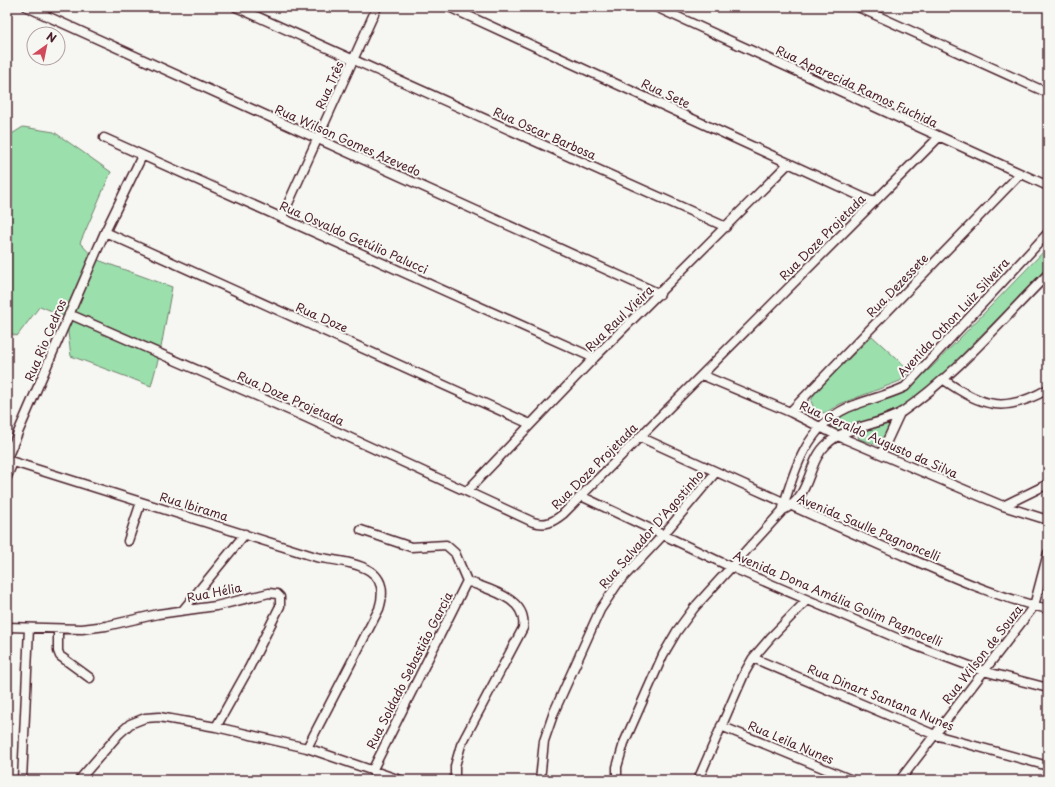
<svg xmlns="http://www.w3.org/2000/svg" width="1055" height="787" font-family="'Playpen Sans',sans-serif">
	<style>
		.green { fill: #9be0ac; stroke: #72806c }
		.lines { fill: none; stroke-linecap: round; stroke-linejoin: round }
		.street-casing { stroke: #4a1f2b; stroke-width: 11 }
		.street { stroke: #f6f6f2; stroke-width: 8 }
		.labels { text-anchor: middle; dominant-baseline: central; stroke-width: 4; stroke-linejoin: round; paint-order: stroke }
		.street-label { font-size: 12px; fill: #4a1f2b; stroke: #f6f6f2 }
	</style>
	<rect width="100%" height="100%" fill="#f6f6f2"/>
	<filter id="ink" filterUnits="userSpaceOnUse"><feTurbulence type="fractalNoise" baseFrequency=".025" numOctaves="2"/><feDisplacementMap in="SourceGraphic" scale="8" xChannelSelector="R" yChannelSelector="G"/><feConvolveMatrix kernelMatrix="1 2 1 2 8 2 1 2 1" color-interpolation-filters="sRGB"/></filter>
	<g filter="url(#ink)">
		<path class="green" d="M23,127L54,132L111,172L80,243L95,259L172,287L160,353L151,386L71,356L66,317L40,306L17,336L7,332V137Z
			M1048,247V267L941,376L915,399L898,409L840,431L832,428V422L843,414L895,396L907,389L932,367Z
			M872,336L910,371L900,381L840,404L825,413L815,411L811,401L815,392Z
			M888,422L891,424L881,446L859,439L858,435L861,431Z"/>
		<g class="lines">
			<g class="street-casing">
				<path id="street" d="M27,7L660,294
					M236,7L726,227
					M449,7L873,202
					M656,7L1048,186
					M858,7L1048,93
					M104,138L594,358
					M282,217L377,7
					M105,232L530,424
					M69,314L305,417L533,522C546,526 553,522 563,514L939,137
					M702,375L790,412L838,436L1003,506L1048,520
					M944,380C983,407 1005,414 1048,389
					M790,412L1020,174
					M640,437C721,474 802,511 884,547C937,570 991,596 1048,609
					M881,454L900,413
					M7,458L105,232L142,156
					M7,460L316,557C347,563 394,563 379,609L307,748
					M7,477L13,462
					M467,491L594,358L789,163
					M581,496L731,567L906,642L983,671L1048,688
					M1003,506L1048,484
					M783,508C794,469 808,426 847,408C866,400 886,396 905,387L1048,233
					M361,530L411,547L446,545L455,553L467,581C489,590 528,598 523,628L461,745L455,766V780
					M128,541L141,502
					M183,610L245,534
					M7,627L82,629L106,626L158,614L216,606L269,593L277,594L280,597V606L249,668L216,727
					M58,629V651L60,656L90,678
					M753,658L935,735L1048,766
					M721,726L852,780
					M372,771L467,581
					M22,780L29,628
					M79,780L119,734L130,724L145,718L159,717L216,727L307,748L400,780
					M540,780L544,741L554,712L600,610L618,583L664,534L716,472
					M617,780V767L624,743L663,655L677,631L694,608L783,510C812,497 806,463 827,444C847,425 880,426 902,412C957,374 1001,321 1048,274
					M698,780L745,672L753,658L771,637L807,600
					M900,780L1034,606L1048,553"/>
			</g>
			<use href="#street" class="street"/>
		</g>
	</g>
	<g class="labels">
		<g class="street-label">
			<text transform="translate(329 85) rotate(-66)">Rua Três</text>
			<text transform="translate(857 86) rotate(25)">Rua Aparecida Ramos Fuchida</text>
			<text transform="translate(666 93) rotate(25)">Rua Sete</text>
			<text transform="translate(545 133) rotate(24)">Rua Oscar Barbosa</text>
			<text transform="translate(348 140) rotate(24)">Rua Wilson Gomes Azevedo</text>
			<text transform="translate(354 237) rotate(24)">Rua Osvaldo Getúlio Palucci</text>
			<text transform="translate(822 237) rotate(-45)">Rua Doze Projetada</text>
			<text transform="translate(897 285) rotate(-46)">Rua Dezessete</text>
			<text transform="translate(322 317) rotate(24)">Rua Doze</text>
			<text transform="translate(953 317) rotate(-47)">Avenida Othon Luiz Silveira</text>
			<text transform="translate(619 318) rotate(-44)">Rua Raul Vieira</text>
			<text transform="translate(45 340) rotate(-67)">Rua Rio Cedros</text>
			<text transform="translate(291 398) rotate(24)">Rua Doze Projetada</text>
			<text transform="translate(879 439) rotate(24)">Rua Geraldo Augusto da Silva</text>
			<text transform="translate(594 466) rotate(-45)">Rua Doze Projetada</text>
			<text transform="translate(194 506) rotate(17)">Rua Ibirama</text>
			<text transform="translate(869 527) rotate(23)">Avenida Saulle Pagnoncelli</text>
			<text transform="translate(651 529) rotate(-49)">Rua Salvador D'Agostinho</text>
			<text transform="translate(214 592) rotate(-11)">Rua Hélia</text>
			<text transform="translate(838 598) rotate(23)">Avenida Dona Amália Golim Pagnocelli</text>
			<text transform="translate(982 654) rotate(-52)">Rua Wilson de Souza</text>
			<text transform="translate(409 670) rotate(-63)">Rua Soldado Sebastião Garcia</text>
			<text transform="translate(881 697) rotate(22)">Rua Dinart Santana Nunes</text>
			<text transform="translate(791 742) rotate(23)">Rua Leila Nunes</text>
		</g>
	</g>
	<rect width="1055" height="787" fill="none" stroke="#f6f6f2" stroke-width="24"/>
	<rect x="12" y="12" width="1031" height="763" fill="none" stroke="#4a1f2b" stroke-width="1.5" filter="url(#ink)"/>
	<g transform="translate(46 46) rotate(33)"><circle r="19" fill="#f6f6f2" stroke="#b1a0a2"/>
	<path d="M0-3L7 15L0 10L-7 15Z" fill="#d1495b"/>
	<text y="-6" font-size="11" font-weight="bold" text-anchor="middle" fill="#4a1f2b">N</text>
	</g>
</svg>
